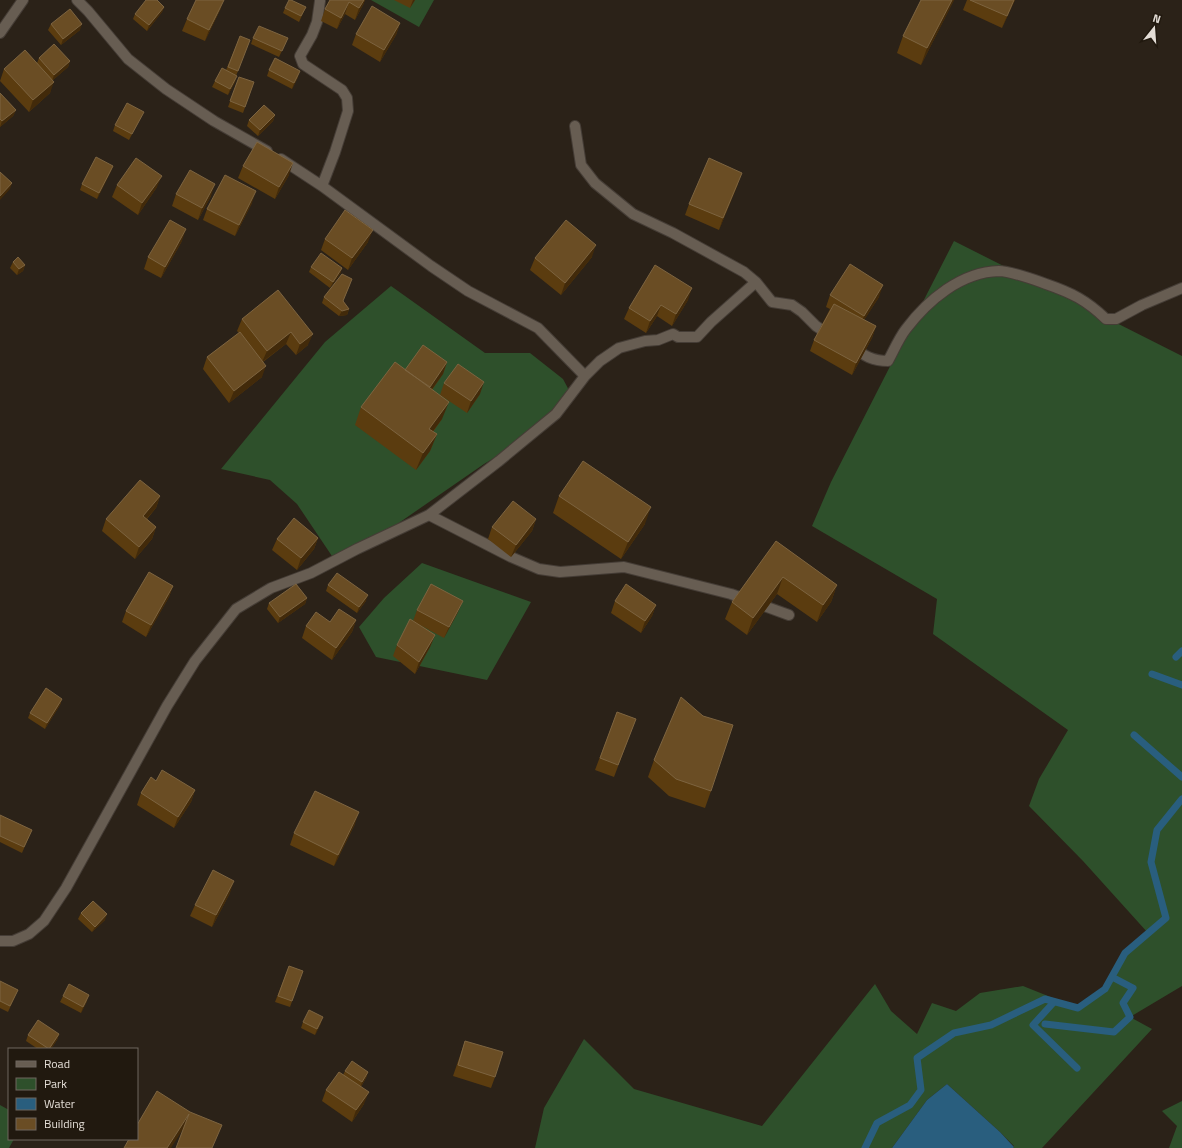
<svg xmlns="http://www.w3.org/2000/svg" width="1182" height="1148" font-family="'Titillium Web',sans-serif">
	<style>
		.green { fill: #2e502b }
		.water { fill: #295e7e }
		.lines { fill: none; stroke-linecap: round; stroke-linejoin: round }
		.stream { stroke: #295e7e; stroke-width: 7 }
		.minor-casing { stroke: #453d36; stroke-width: 12 }
		.minor { stroke: #675d52; stroke-width: 10 }
		.wall { fill: #5b3c0f }
		.shaded-wall { fill: #422a0a }
		.building { fill: #6a4d24; stroke: #7d6440 }
	</style>
	<rect width="100%" height="100%" fill="#2b2218"/>
	<path class="green" d="M371,0H434L419,27Z
		M954,241L1182,356V986L1130,1017L1152,1029L1042,1148H1013L1014,1146L1000,1132L947,1084L927,1100L892,1148H535L544,1108L584,1039L634,1089L762,1126L875,984L891,1011L917,1034L932,1003L956,1011L980,993L1023,986L1078,1008L1105,989L1125,953L1148,933L1083,861L1029,806L1039,779L1068,730L933,634L937,599L812,526L831,482Z
		M391,286L485,353H530L563,379L571,394L504,452L484,464L338,565L297,504L270,480L221,469L325,342Z
		M422,563L531,602L487,680L376,657L359,627L384,598Z
		M1182,1101V1148H1169L1177,1126L1162,1111Z
		M0,1105L9,1110V1139H14L9,1148H0Z"/>
	<path class="water" d="M947,1084L1000,1132L1014,1147L1013,1148H892L927,1100Z"/>
	<g class="lines">
		<path class="stream" d="M1176,657L1182,651
			M1152,674L1182,685
			M1134,735L1182,777
			M1054,1002L1033,1025L1077,1068
			M1045,1024L1114,1032L1130,1017L1123,1003L1133,988L1112,977
			M865,1148L877,1123L910,1105L921,1090L917,1058L954,1033L991,1025L1045,999L1078,1008L1105,989L1125,953L1166,918L1151,862L1157,830L1182,799"/>
		<g class="minor-casing">
			<path id="minor" d="M77,0L88,11L128,59L166,89L214,121L267,151
				M320,1L317,22L312,35L300,56L303,64L342,90L347,98L348,111L335,152L322,186
				M0,33L23,0
				M575,126L581,165L595,183L633,214L673,233L744,272L756,282
				M281,159L322,186L431,266L468,291L538,328L585,376
				M853,347C864,356 873,361 888,361C894,350 899,338 906,329C928,300 961,272 999,271C1009,271 1036,280 1046,284C1072,293 1086,300 1106,319H1116L1142,305L1182,288
				M429,515L511,557L539,569L560,572L624,567L731,594L789,615
				M0,941H13L29,934L44,921L66,888L167,706L195,661L236,609L271,588L311,573L357,549L429,515L499,461L556,414L585,376L600,361L619,348L645,341L658,340L673,334L678,337H697L711,322L756,282L772,302L792,305L802,312L816,326L831,336"/>
		</g>
		<use href="#minor" class="minor"/>
	</g>
	<path class="wall" d="M330,0H365L363,5L355,20L345,14L337,29L321,21L325,9Z
		M394,0H415L410,8Z
		M921,0H954L921,65L897,53L903,36Z
		M967,0H1015L1002,28L963,10Z
		M164,7L162,12L147,31L133,19L135,14Z
		M306,7L299,22L283,13L285,8Z
		M221,8L205,41L182,31L187,19Z
		M400,23L396,35L380,62L352,45L356,34Z
		M51,24L80,30L61,45L48,30Z
		M240,36L250,40L236,76L235,82L228,95L212,87L215,81L226,70Z
		M253,38H288L279,57L251,44Z
		M39,58L70,61L68,67L53,80L50,93L29,112L0,81L4,69L37,63Z
		M269,70L298,77L292,89L267,76Z
		M239,77L254,82L243,113L228,107Z
		M0,93L16,110L13,116L0,127Z
		M144,112L141,117L129,140L113,131L115,125Z
		M275,115L273,121L258,136L247,126L249,120Z
		M113,166L111,171L97,199L80,190L82,184Z
		M243,166L289,175L275,199L238,178Z
		M738,184L719,230L685,215L689,204Z
		M117,185L157,187L138,215L112,197Z
		M176,194L211,196L198,220L172,206Z
		M252,203L235,236L203,220L207,209Z
		M325,239L368,242L348,270L321,250Z
		M182,241L161,278L144,269L148,257Z
		M592,257L561,295L530,270L535,258Z
		M13,262L25,265L23,271L17,275L10,268Z
		M311,267L342,268L340,274L330,288L309,272Z
		M350,285L343,301L349,309L347,315L339,316L322,303L324,297Z
		M278,290L308,345L296,355L286,344L263,362L262,377L229,403L203,369L207,357L239,333L237,331L242,319Z
		M830,295L879,297L864,320L876,326L872,338L852,375L810,351L814,340L830,309L826,307Z
		M688,300L672,326L657,316L646,333L624,319L629,308Z
		M447,362L443,374L432,390L442,419L433,432L437,434L430,451L416,470L355,425L361,407L405,370Z
		M444,383L480,394L467,413L440,395Z
		M160,496L156,508L147,519L156,527L152,539L135,559L102,531L106,519Z
		M559,496L645,524L621,559L553,513Z
		M536,519L532,531L511,557L488,539L492,527Z
		M318,538L314,549L297,570L272,550L277,539Z
		M776,541L837,585L831,602L817,622L777,594L747,635L725,619L732,602Z
		M328,585L366,601L357,613L326,591Z
		M173,586L169,597L146,637L122,622L126,611Z
		M307,598L305,604L278,623L267,609L269,603Z
		M615,601L656,605L652,616L641,633L611,613Z
		M417,610L458,612L444,638L420,625L435,635L430,647L415,674L393,656L397,645L413,621Z
		M356,620L352,632L332,660L302,638L306,626L330,622Z
		M62,699L60,705L45,729L28,718L30,713Z
		M617,712L636,719L614,777L595,770Z
		M654,760L711,791L705,808L669,796L648,777Z
		M156,781L195,790L191,802L174,828L137,805L141,793Z
		M0,815L32,830L22,853L0,842Z
		M355,824L334,866L290,845L294,833Z
		M230,893L212,927L190,916L195,905Z
		M81,913L105,920L92,932L78,919Z
		M289,966L303,971L290,1007L275,1002Z
		M0,981L18,990L8,1012L0,1008Z
		M63,996L87,1001L81,1013L60,1002Z
		M303,1022L321,1023L315,1035L301,1028Z
		M59,1034L57,1040L51,1049H38L26,1041L28,1035Z
		M465,1041L495,1077L491,1088L453,1076Z
		M345,1071L368,1072L366,1078L361,1087L364,1104L352,1122L322,1101L326,1090L343,1075Z"/>
	<path class="shaded-wall" d="M224,0L221,8L205,41L209,30Z
		M364,0H365L363,5L355,20L359,8Z
		M413,0H415L410,8Z
		M952,0H954L921,65L927,48Z
		M1014,0H1015L1002,28L1007,16Z
		M349,2L345,14L337,29L341,18Z
		M164,7L162,12L147,31L149,25Z
		M400,23L396,35L380,62L384,50Z
		M82,24L80,30L61,45L63,39Z
		M70,61L68,67L52,81L54,75Z
		M300,71L298,77L292,89L294,83Z
		M237,76L235,82L228,95L230,89Z
		M54,82L50,93L29,112L33,100Z
		M16,110L13,116L0,127L2,121Z
		M275,115L273,121L258,136L260,130Z
		M293,163L289,175L275,199L279,187Z
		M113,166L111,171L97,199L99,193Z
		M742,173L738,184L719,230L723,218Z
		M162,176L157,187L138,215L142,203Z
		M12,183L10,189L0,200V196Z
		M215,184L211,196L198,220L202,208Z
		M256,191L252,203L235,236L239,225Z
		M186,229L182,241L161,278L165,267Z
		M373,230L368,242L348,270L352,258Z
		M596,245L592,257L561,295L565,283Z
		M25,265L23,271L17,275L19,269Z
		M342,268L340,274L330,288L333,282Z
		M883,285L879,297L859,328L864,316Z
		M692,288L688,300L672,326L676,314Z
		M661,305L657,316L646,333L650,321Z
		M349,309L347,315L339,316L342,311Z
		M876,326L872,338L852,375L856,363Z
		M291,332L286,344L262,362L267,351Z
		M313,334L308,345L296,355L300,344Z
		M447,362L443,374L425,399L430,387Z
		M266,366L262,377L229,403L234,391Z
		M484,382L480,394L467,413L471,401Z
		M449,402L442,419L422,446L429,429Z
		M437,434L430,451L416,470L423,453Z
		M160,496L156,508L139,527L143,516Z
		M651,507L645,524L621,559L628,542Z
		M536,519L532,531L511,557L516,545Z
		M156,527L152,539L135,559L139,547Z
		M318,538L314,549L297,570L301,558Z
		M783,577L777,594L747,635L753,618Z
		M837,585L831,602L817,622L823,605Z
		M173,586L169,597L146,637L151,625Z
		M368,595L366,601L357,613L359,607Z
		M307,598L305,604L278,623L280,617Z
		M463,601L458,612L444,638L449,627Z
		M656,605L652,616L641,633L645,621Z
		M356,620L352,632L332,660L336,648Z
		M435,635L430,647L415,674L419,662Z
		M62,699L60,705L45,729L47,723Z
		M195,790L191,802L174,828L178,817Z
		M359,812L355,824L334,866L338,855Z
		M234,881L230,893L212,927L216,915Z
		M107,914L105,920L92,932L95,927Z
		M89,995L87,1001L81,1013L83,1007Z
		M323,1017L321,1023L315,1035L317,1029Z
		M59,1034L57,1040L51,1049H49Z
		M368,1072L366,1078L360,1088L362,1082Z
		M369,1092L364,1104L352,1122L356,1110Z
		M189,1114L185,1126L171,1148H167Z"/>
	<path class="building" d="M146,0H157L164,7L149,25L135,14Z
		M196,0H224L209,30L187,19Z
		M289,0H291L306,7L301,16L285,8Z
		M330,0H364L359,8L349,2L341,18L325,9Z
		M921,0H952L927,48L903,36Z
		M970,0H1014L1007,16Z
		M372,6L400,23L384,50L356,34Z
		M70,9L82,24L63,39L51,24Z
		M259,26L288,38L282,51L253,38Z
		M240,36L250,40L238,71L228,67Z
		M54,44L70,61L54,75L39,58Z
		M25,50L54,82L33,100L4,69Z
		M275,58L300,71L294,83L269,70Z
		M222,68L237,76L230,89L215,81Z
		M239,77L254,82L245,107L230,101Z
		M0,93L16,110L2,121L0,119Z
		M127,103L144,112L132,134L115,125Z
		M264,105L275,115L260,130L249,120Z
		M257,142L293,163L279,187L243,166Z
		M96,157L113,166L99,193L82,184Z
		M136,158L162,176L142,203L117,185Z
		M709,158L742,173L723,218L689,204Z
		M190,170L215,184L202,208L176,194Z
		M0,172L12,183L0,196Z
		M225,175L256,191L239,225L207,209Z
		M345,210L373,230L352,258L325,239Z
		M170,220L186,229L165,267L148,257Z
		M566,220L596,245L565,283L535,258Z
		M321,253L342,268L333,282L311,267Z
		M18,257L25,265L19,269L13,262Z
		M850,264L883,285L864,316L830,295Z
		M655,265L692,288L676,314L661,305L650,321L629,308Z
		M342,274L352,279L343,301L349,309L342,311L324,297Z
		M278,290L313,334L300,344L291,332L267,351L242,319Z
		M834,304L876,326L856,363L814,340Z
		M240,332L266,366L234,391L207,357Z
		M423,345L447,362L430,387L405,370Z
		M395,362L449,402L429,429L437,434L423,453L361,407Z
		M458,364L484,382L471,401L444,383Z
		M583,461L651,507L628,542L559,496Z
		M140,480L160,496L143,516L156,527L139,547L106,519Z
		M513,501L536,519L516,545L492,527Z
		M294,518L318,538L301,558L277,539Z
		M776,541L837,585L823,605L783,577L753,618L732,602Z
		M149,572L173,586L151,625L126,611Z
		M337,573L368,595L359,607L328,585Z
		M296,584L307,598L280,617L269,603Z
		M431,584L463,601L449,627L417,610Z
		M626,584L656,605L645,621L615,601Z
		M339,609L356,620L336,648L306,626L316,612L330,622Z
		M410,619L435,635L419,662L397,645Z
		M46,688L62,699L47,723L30,713Z
		M681,697L703,716L733,725L711,791L676,779L654,760Z
		M617,712L636,719L618,765L600,758Z
		M162,770L195,790L178,817L141,793L151,777L156,781Z
		M315,791L359,812L338,855L294,833Z
		M0,815L32,830L24,847L0,836Z
		M213,870L234,881L216,915L195,905Z
		M93,901L107,914L95,927L81,913Z
		M289,966L303,971L292,1001L278,996Z
		M0,981L18,990L10,1006L0,1001Z
		M69,984L89,995L83,1007L63,996Z
		M309,1010L323,1017L317,1029L303,1022Z
		M38,1020L59,1034L49,1049L28,1035Z
		M465,1041L503,1052L495,1077L458,1065Z
		M352,1061L368,1072L362,1082L345,1071Z
		M339,1072L369,1092L356,1110L326,1090Z
		M157,1091L190,1112L222,1125L212,1148H176L189,1114L167,1148H124L129,1139H137V1125Z"/>
	<rect x="8" y="1048" width="130" height="92" fill="#21190f" stroke="#6f675f"/>
	<rect x="16" y="1061" width="20" height="6" fill="#675d52" stroke="#6f675f"/>
	<text x="44" y="1068" font-size="12" fill="#e3ddd6">Road</text>
	<rect x="16" y="1078" width="20" height="12" fill="#2e502b" stroke="#6f675f"/>
	<text x="44" y="1088" font-size="12" fill="#e3ddd6">Park</text>
	<rect x="16" y="1098" width="20" height="12" fill="#295e7e" stroke="#6f675f"/>
	<text x="44" y="1108" font-size="12" fill="#e3ddd6">Water</text>
	<rect x="16" y="1118" width="20" height="12" fill="#6a4d24" stroke="#6f675f"/>
	<text x="44" y="1128" font-size="12" fill="#e3ddd6">Building</text>
	<g transform="translate(1154 28) rotate(17)" stroke="#21190f" stroke-width="3" paint-order="stroke">
	<path d="M0-3L7 15L0 10L-7 15Z" fill="#e3ddd6"/>
	<text y="-6" font-size="11" font-weight="bold" text-anchor="middle" fill="#e3ddd6">N</text>
	</g>
</svg>
